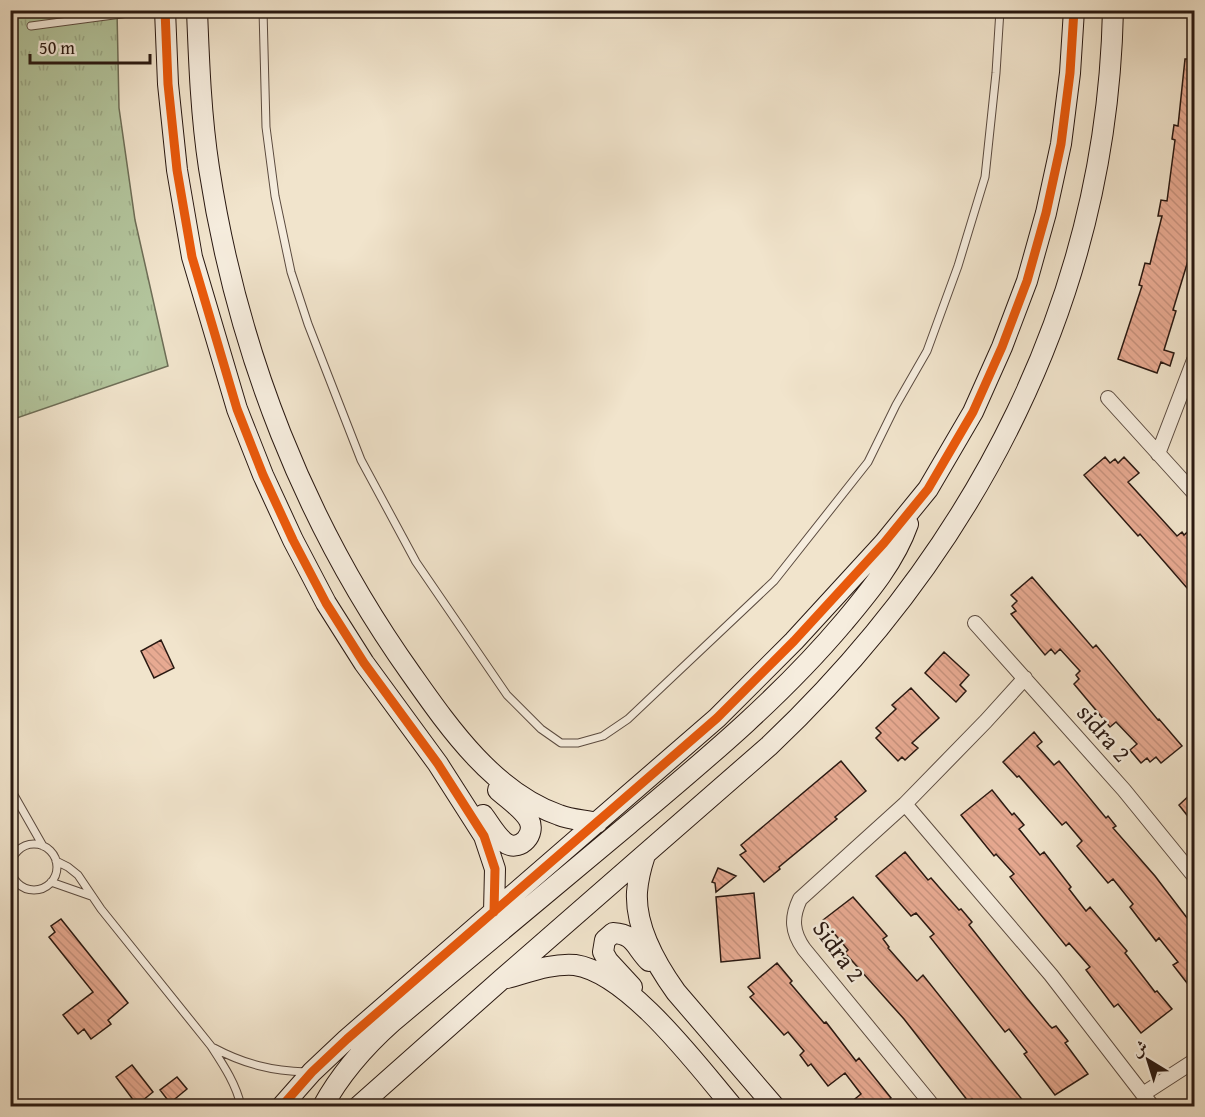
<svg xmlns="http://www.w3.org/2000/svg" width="1205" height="1117" font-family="'Gentium Book Plus',Amiri,serif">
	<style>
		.grass { fill: url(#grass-tufts); stroke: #6e6e57; stroke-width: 1.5 }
		.building { fill: url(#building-back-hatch); stroke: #291811; stroke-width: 1.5 }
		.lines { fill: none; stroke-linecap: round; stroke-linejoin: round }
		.lane-casing { stroke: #5b4b40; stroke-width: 9 }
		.street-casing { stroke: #5b4b40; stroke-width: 16 }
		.secondary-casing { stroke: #291811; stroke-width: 22 }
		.lane { stroke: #f6edde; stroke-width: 7 }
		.street { stroke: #f6edde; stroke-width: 14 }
		.secondary { stroke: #f6edde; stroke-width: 20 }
		.cycleway-casing { stroke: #f6edde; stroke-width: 13 }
		.cycleway { stroke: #e8590c; stroke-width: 9 }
		.labels { text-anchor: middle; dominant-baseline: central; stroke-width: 4.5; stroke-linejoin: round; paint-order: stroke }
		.street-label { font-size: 24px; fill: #291811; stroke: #f6edde }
	</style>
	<defs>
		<pattern id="grass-tufts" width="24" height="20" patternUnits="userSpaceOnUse" patternTransform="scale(1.5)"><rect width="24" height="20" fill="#b3c59d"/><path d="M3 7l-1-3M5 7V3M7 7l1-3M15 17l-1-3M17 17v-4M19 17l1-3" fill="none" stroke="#9aa886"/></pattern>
		<pattern id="building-back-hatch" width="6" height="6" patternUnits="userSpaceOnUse" patternTransform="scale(1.5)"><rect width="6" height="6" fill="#e8aa92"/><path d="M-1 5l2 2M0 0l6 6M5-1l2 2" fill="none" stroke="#c7927d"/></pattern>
	</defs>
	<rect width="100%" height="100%" fill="#f1e4cc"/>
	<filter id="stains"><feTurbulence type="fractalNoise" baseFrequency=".00333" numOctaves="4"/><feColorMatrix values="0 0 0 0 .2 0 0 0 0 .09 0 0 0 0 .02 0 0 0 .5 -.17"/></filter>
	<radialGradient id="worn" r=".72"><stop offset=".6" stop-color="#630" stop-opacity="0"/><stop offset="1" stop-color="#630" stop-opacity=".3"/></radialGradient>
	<path class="grass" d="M10,11H117L119,108L135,220L168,366L11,420Z"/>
	<path class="building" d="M1185,59H1194V241L1173,310L1176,311L1164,350L1174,353L1170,366L1161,362L1157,373L1118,359L1142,286L1139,285L1145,263L1150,264L1162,216H1158L1161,200L1167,201L1175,140L1172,139L1174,125L1178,126Z
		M1105,457L1110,463L1115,459L1118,463L1124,457L1139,473L1128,482L1177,536L1182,532L1184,535L1194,526V596L1140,534L1138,536L1084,475Z
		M1032,577L1093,648L1096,645L1158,720L1159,719L1182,746L1161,763L1156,757L1150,762L1147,758L1141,763L1130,750L1137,744L1116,722L1110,727L1074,684L1079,679L1076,675L1080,671L1060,649L1055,654L1051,649L1045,655L1011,614L1016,611L1012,606L1017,601L1011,595Z
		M161,640L174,668L154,678L141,651Z
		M944,652L969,675L960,685L966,691L956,702L925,673Z
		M911,688L939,718L912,743L918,748L905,760L902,757L898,761L876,738L881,733L876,728L896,709L892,705Z
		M1034,732L1042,742L1037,746L1054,765L1059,761L1106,818L1108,816L1116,826L1113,828L1155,876L1194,927V992L1173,965L1178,962L1159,938L1156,941L1130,907L1133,904L1113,879L1108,883L1077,846L1082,841L1066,822L1062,825L1019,776L1017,777L1003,762Z
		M841,761L866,791L835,817L837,819L779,867L780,869L764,882L740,855L746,851L741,845Z
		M992,790L1012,815L1014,813L1024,825L1019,829L1040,855L1044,852L1071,887L1069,889L1086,911L1090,907L1127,951L1125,953L1155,992L1157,991L1172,1009L1141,1033L1118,1004L1114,1007L1086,970L1090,967L1069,943L1066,946L1010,877L1014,874L996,854L994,856L961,815Z
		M1194,791V824L1179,805Z
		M905,852L928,880L931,878L959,910L961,909L972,922L969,925L1026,997L1049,1025L1052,1028L1056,1026L1068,1041L1065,1043L1088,1074L1055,1095L1024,1054L1027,1052L1009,1029L1005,1032L930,937L934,934L916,913L911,916L876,876Z
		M718,868L736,876L716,892L715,883L712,882Z
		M754,893L760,958L721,962L716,897Z
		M853,897L887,936L883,939L889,947L888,948L917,981L923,975L1028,1107H978L972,1099L968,1101L904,1019L845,953L848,950L823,920Z
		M61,919L128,1003L108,1020L111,1024L91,1039L84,1029L78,1034L63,1015L93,992L49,937L55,932L51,926Z
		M777,963L792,981L790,983L824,1023L826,1022L856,1061L859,1058L891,1098L880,1107H845L861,1094L845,1073L828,1086L811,1064L808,1066L800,1055L804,1051L788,1032L784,1035L759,1007L750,997L754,994L748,987Z
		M132,1065L153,1092L137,1105L116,1077Z
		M177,1077L187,1089L170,1103L160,1090Z"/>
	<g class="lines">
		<g class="lane-casing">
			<path id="lane" d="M263,10L266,127L275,196L291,272L308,324L361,460L416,562L507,695L541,729L561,743H578L603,736L628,719L774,581L868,462L896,405L927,351L958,266L985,177L996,73L1000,10
				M31,26L136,12L162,11
				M10,788L43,846
				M11 867a23 23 0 1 1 46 0a23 23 0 1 1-46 0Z
				M56,861L68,867L78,875L101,909L211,1046C224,1066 236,1084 241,1106
				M51,882L91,896
				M214,1048C244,1064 272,1071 306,1072"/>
		</g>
		<g class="street-casing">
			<path id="street" d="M1108,398L1194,493
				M1158,454L1194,360
				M975,623L1124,790L1194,876
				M905,804L1051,975L1152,1106
				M1143,1094L1194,1061
				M933,1106L804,949C792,932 791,918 800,899L905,804L986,721L1025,678"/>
		</g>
		<g class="secondary-casing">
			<path id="secondary" d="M165,10L168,84L177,170L192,257L237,409L263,475L293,540L326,603L364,663L438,764L484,836L495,869L494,912
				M197,10C199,63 201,116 209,168C237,351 305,525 412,675C450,729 494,792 559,815C571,820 585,820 597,823
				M483,815C490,824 497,838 507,844C521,851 536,834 529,820C523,809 508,799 498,790
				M645,855C641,867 638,879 637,892C635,928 656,964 676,992L774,1106
				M507,978C529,972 553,963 575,965C629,973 698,1066 732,1106
				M632,987L608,961L603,952L605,940L613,933C635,934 635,947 649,961
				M282,1106L312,1072L347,1039L717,718L794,641L884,543L928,489L973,412L1002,347L1027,281L1046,213L1061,144L1070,73L1074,10
				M323,1106C341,1073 364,1047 392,1022C471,956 550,890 629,824C705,760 780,698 844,622C869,592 895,561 908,524
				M359,1106L502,979L769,746C976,550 1107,298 1113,10"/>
		</g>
		<use href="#lane" class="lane"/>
		<use href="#street" class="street"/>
		<use href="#secondary" class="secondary"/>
		<g class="cycleway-casing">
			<path id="cycleway" d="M165,10L168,84L177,170L192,257L237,409L263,475L293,540L326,603L364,663L438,764L484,836L495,869L494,912
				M282,1106L312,1072L347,1039L717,718L794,641L884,543L928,489L973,412L1002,347L1027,281L1046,213L1061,144L1070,73L1074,10"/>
		</g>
		<use href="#cycleway" class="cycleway"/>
	</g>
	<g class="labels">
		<g class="street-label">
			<text transform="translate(1104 733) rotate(49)">sidra 2</text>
			<text transform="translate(839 951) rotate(54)">Sidra 2</text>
		</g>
	</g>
	<rect width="1205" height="1117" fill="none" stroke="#f1e4cc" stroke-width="36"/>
	<rect x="12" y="12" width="1181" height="1093" fill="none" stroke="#291811" stroke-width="3"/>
	<rect x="18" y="18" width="1169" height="1081" fill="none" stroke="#291811" stroke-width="1.5"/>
	<g transform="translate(1148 1060) rotate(322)" stroke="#f6edde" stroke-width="4.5" paint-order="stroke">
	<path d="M0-4.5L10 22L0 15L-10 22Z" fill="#291811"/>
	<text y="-9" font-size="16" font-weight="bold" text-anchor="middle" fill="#291811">ش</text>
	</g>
	<path d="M30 54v9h120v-9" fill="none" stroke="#291811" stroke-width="3"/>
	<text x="39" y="54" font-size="18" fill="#291811" stroke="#f6edde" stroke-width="4.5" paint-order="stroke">50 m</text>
	<rect width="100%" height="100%" filter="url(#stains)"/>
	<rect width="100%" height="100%" fill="url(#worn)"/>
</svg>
